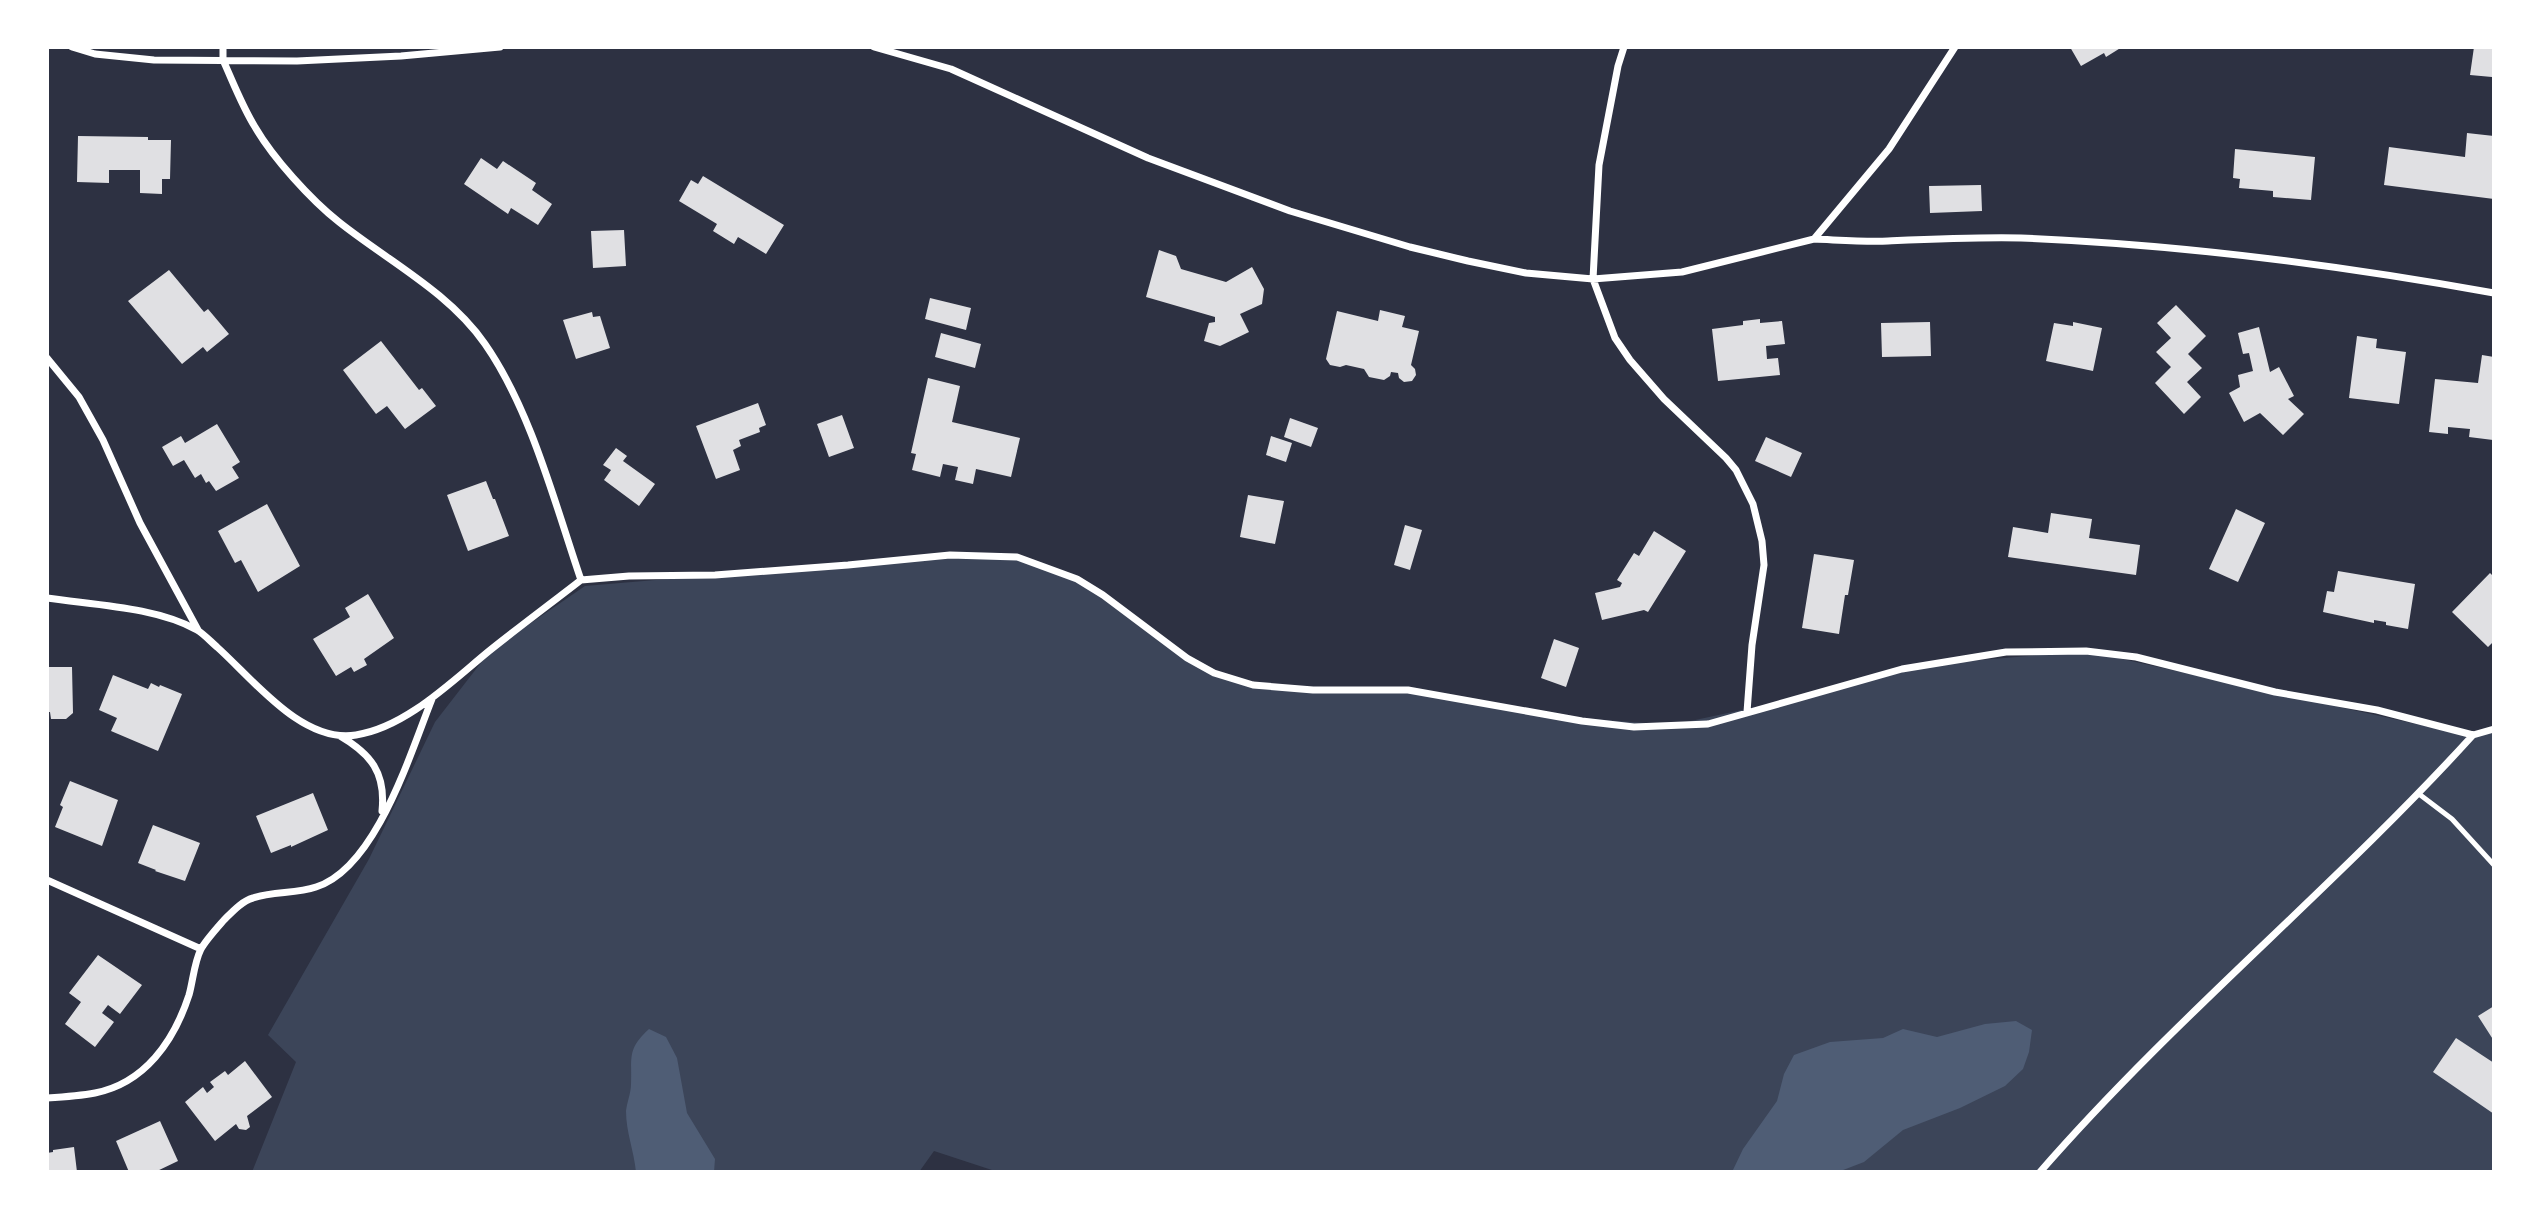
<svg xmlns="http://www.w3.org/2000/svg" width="2541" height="1219" font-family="'DejaVu Sans',sans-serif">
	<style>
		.green { fill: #3c4559 }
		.water { fill: #4f5d75 }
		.building { fill: #e0e0e3 }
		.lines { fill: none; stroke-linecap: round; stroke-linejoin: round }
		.service { stroke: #fff; stroke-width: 5 }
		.minor { stroke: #fff; stroke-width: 7 }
	</style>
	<rect width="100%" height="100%" fill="#2d3142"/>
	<path class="green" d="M939,556L1017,557L1077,579L1214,673L1253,685L1408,690L1553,716L1672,725L1816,694L1934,664L2086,651L2475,737L2494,731V1172H998L934,1151L919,1172H252L296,1062L268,1035L369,859L435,722L490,651L585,586Z"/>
	<path class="water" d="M2016,1021L2032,1030L2029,1052L2023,1069L2005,1086L1960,1108L1903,1130L1864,1162L1838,1172H1732L1743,1149L1777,1101L1784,1074L1794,1055L1830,1042L1883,1038L1903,1029L1937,1037L1985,1024Z
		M649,1029L666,1037L677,1058L687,1113L715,1159L714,1172H636C634,1151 626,1132 626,1111C627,1102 631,1093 631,1084C632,1057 627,1049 649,1029Z"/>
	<path class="building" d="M2070,47H2122L2106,57L2104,53L2081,66Z
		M2474,47H2494L2492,77L2470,75Z
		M2467,133L2494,136V199L2384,185L2389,147L2465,157Z
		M78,136L148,137V140H171L170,179H162V194L140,193V170H109V183L77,182Z
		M2235,149L2315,157L2311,200L2273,197V191L2239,188L2240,179L2233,178Z
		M481,158L497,169L503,161L536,183L532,190L552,204L538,225L511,208L508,214L464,184Z
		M703,176L784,225L766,254L738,237L734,244L713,231L717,224L679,201L691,180L698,184Z
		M1981,185L1982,211L1930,213L1929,186Z
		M624,230L626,266L593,268L591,231Z
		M1159,250L1176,256L1181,269L1226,282L1252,267L1264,289L1262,304L1240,314L1249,332L1220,346L1204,341L1209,323L1215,322V317L1146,297Z
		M169,270L204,312L208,309L229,334L207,352L203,347L182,364L128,301Z
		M930,298L971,308L966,330L925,319Z
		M2176,305L2206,336L2188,354L2202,368L2187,382L2201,397L2184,414L2155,383L2171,367L2156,352L2171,338L2157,323Z
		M1380,310L1405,316L1402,327L1419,331L1411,365L1415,369L1416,375L1412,381L1404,382L1399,378L1398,373L1391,372L1390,376L1384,380L1369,377L1364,369L1346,365L1340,367L1330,365L1326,359L1337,311L1378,321Z
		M592,312L593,317L600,316L610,348L576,359L563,320Z
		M1760,319V323L1782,321L1785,344L1766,346L1767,359L1778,358L1780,375L1718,381L1712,329L1743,325V321Z
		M1930,322L1931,356L1882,357L1881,323Z
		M2073,322L2102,328L2093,371L2046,361L2054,323L2073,326Z
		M2259,327L2270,372L2279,367L2294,396L2288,399L2304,414L2283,435L2260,413L2244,422L2229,393L2240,387L2238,375L2253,371L2249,353L2243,354L2238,333Z
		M941,333L981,344L975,368L935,357Z
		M2357,336L2377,339L2376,348L2406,352L2399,404L2349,398Z
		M381,341L419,390L422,388L436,406L405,429L387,406L376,414L343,370Z
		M2482,355L2494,357L2493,440L2469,437L2470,429L2448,427V434L2429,432L2435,379L2478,383Z
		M928,378L960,386L952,422L1020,438L1011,477L976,469L973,484L955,480L958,467L943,464L940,477L912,470L916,454L911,453Z
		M758,403L766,425L759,428L760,432L739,440L741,446L733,450L740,470L716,479L696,426Z
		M842,415L854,448L829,457L817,424Z
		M1290,418L1318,428L1311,447L1284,437Z
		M217,424L240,462L232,467L239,478L216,491L209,481L206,483L201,474L195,478L184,460L173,466L162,447L181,436L185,443Z
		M1271,436L1292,443L1286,462L1266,455Z
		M1766,437L1802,453L1791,477L1755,461Z
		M616,448L627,456L623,461L655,484L639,506L604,480L611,470L603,465Z
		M486,481L493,499H495L509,536L468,551L447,495Z
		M1248,495L1284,501L1275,544L1240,537Z
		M267,504L300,566L258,592L241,560L235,563L218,531Z
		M2236,509L2265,523L2238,582L2209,569Z
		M2051,513L2092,519L2089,538L2140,545L2136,575L2008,557L2013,527L2048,533Z
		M1405,525L1422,530L1410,570L1394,565Z
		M1654,531L1686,551L1648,612L1644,610L1602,620L1595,593L1620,587L1622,583L1617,580L1634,553L1639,556Z
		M1814,554L1854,560L1848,595H1845L1839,634L1802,628Z
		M2338,571L2415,584L2408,629L2386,625V622L2374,620V623L2323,612L2327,591L2334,592Z
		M2490,573L2492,575L2494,573V641L2488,647L2452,612Z
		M368,594L394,638L364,659L367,665L354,672L351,667L336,676L313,639L350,617L345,608Z
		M1554,639L1579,648L1566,687L1541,678Z
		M47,667H72L73,713L66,719H51L50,712H47Z
		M113,675L148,689L151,683L159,687L160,685L182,694L158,751L111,731L117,718L99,710Z
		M70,781L118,800L102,846L55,827L63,807L60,805Z
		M313,793L328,830L291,847V845L271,853L256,816Z
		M153,825L200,843L185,881L155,871L156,870L138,863Z
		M98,955L142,985L120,1014L108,1005L102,1013L114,1022L95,1047L65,1024L81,1002L69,993Z
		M2494,1006V1041L2478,1016Z
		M2456,1038L2494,1063V1114L2433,1072Z
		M245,1061L272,1097L247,1116L250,1127L246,1130L239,1129L236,1124L215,1141L185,1102L203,1087L207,1093L214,1087L210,1082L225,1071L228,1075Z
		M160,1121L178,1161L155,1172H129L116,1141Z
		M74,1147L77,1172H47V1153L53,1152V1150Z"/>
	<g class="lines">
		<path class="service" d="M2419,794L2452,819L2494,865"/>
		<path class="minor" d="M72,47L95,54L154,60L297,61L401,56L500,47
			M223,47V60C233,82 242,106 255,127C273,158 311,200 339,222C388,261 449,292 485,344C531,410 555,504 581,580
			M874,47L951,69L1148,158L1290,211L1410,247L1468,261L1526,273L1593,279L1682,272L1814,239L1889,149L1955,47
			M1624,47L1618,66L1599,165L1593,279L1615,338L1630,360L1664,399L1726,458L1736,470L1753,504L1762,541L1764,565L1752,645L1747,712
			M1814,239C1839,240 1864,242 1888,241C1933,239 1976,237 2021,238C2179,244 2338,265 2494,293
			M47,358L79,397L103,440L140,523L198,630
			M581,580L629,576L715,575L848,565L950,555L1017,557L1077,579L1103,595L1187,658L1214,673L1253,685L1313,690H1408L1582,721L1634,727L1708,724L1902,669L2006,652L2086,651L2136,657L2275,692L2377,710L2473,735L2494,729
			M47,598C94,605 156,607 197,630C204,634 211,642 217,647C253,679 302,744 356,735C406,727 451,682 489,651C519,627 550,604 581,580
			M340,736C371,754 386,773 382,811
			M47,880L201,949
			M47,1098C63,1097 79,1096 95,1093C145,1083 174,1041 189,995C193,981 194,963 201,949C206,940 217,928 224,920C232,912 242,901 253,898C273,891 296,894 316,887C376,868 410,754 432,699
			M2040,1172C2176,1016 2335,887 2473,735"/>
	</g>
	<rect width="2541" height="1219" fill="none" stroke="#ffffff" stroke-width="98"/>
</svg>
